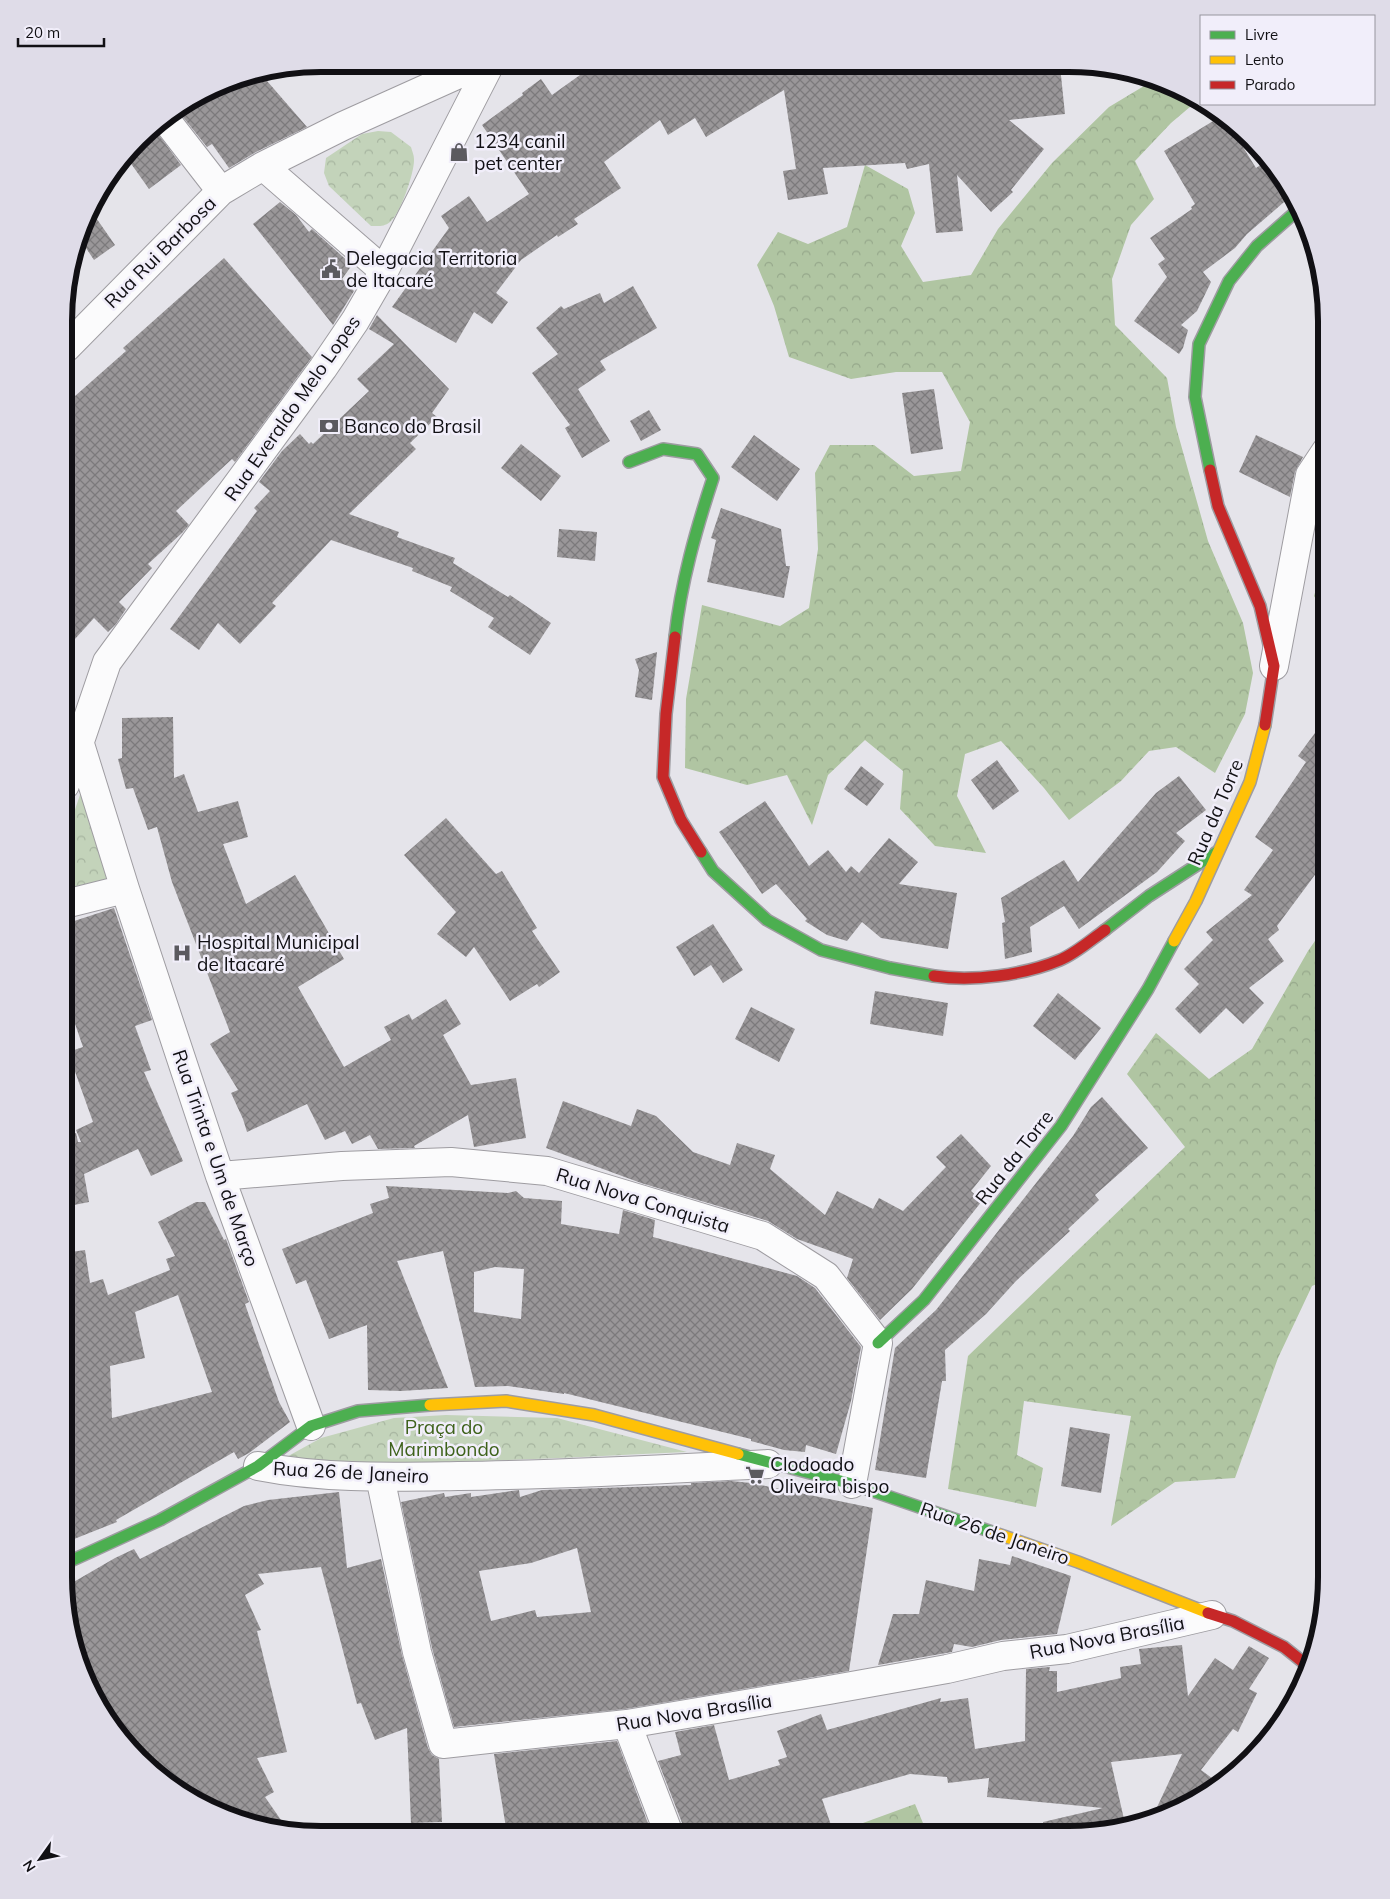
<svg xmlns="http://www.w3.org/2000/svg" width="1390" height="1899" font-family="Mulish,sans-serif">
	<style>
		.forest { fill: url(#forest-crowns) }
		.park { fill: url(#park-crowns) }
		.building { fill: url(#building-cross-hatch); fill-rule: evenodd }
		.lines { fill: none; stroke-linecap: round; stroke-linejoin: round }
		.street-casing { stroke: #9e9ca1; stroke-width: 30 }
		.fast-casing { stroke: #9e9ca1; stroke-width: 14 }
		.slow-casing { stroke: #9e9ca1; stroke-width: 14 }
		.jam-casing { stroke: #9e9ca1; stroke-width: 14 }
		.street { stroke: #fbfbfc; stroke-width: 28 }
		.fast { stroke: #4caf50; stroke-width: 11 }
		.slow { stroke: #ffc107; stroke-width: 11 }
		.jam { stroke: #c62828; stroke-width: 11 }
		.labels { text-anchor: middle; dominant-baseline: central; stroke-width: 5; stroke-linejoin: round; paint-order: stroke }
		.poi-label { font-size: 19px; fill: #111014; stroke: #f1eefa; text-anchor: start }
		.street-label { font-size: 19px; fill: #111014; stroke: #f1eefa }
		.park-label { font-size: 19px; fill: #3e621b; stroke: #f1eefa }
		.rim { fill: none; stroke: #111014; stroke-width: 6 }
	</style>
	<defs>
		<pattern id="forest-crowns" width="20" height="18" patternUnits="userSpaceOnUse" patternTransform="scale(1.25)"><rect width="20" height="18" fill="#b0c5a2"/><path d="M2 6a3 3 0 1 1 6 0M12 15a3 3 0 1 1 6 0" fill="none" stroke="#96a88b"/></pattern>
		<pattern id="park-crowns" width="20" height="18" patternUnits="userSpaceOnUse" patternTransform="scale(1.25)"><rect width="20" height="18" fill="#c3d3ba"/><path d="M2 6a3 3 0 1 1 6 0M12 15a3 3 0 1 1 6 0" fill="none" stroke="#a6b49f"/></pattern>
		<pattern id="building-cross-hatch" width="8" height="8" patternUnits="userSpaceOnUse" patternTransform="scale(1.25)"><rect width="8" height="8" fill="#9a9799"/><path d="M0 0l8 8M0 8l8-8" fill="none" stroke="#7c7a7c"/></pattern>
	</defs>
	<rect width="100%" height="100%" fill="#e5e4ea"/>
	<path class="forest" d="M1154,80L1167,83L1197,101L1171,123L1135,161L1154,199L1131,225L1112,279L1115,325L1167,378L1176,427L1208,541L1243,623L1253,673L1245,714L1215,773L1176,747L1149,751L1121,781L1069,820L1044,788L1001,741L965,754L957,796L986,853L935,846L900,809L903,771L865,740L828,775L812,825L787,775L747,785L685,768L686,699L702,605L780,626L809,608L818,549L815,473L830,445H874L914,476L961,471L970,422L942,372H896L851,379L789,357L774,306L757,265L778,232L808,244L847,227L865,165L908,189L915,213L901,246L923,282L971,275L998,229L1052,163L1109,107Z
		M1326,555V616L1314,596Z
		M1326,925V1280L1312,1286L1278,1358L1235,1478L1175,1482L1111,1526L1131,1416L1024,1401L1017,1455L1043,1468L1036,1507L948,1489L968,1356L1185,1147L1127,1074L1156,1033L1209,1079L1252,1049L1308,951Z
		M915,1804L928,1835H844L852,1827Z"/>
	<path class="park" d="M378,131L391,132L411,147C412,151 414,155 414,159C415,171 400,215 390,222C384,227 378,226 371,226L329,186L324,173L326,158L362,134Z
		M83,786L112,880L65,888V839Z
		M446,1415L557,1418L687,1452C552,1458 416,1467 281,1460L321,1438L394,1418Z"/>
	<path class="building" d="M594,65L982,66V69L1004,66H1060L1065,114L1009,120L1044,149L1011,190L1013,192L991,212L957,175L963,231L936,233L929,164L907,169L905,163L823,168L828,194L788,200L783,171L796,169L784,90L706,137L695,118L668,135L660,120L604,162L621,188L574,219L578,224L558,237L557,235L521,260L496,293L508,302L492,324L474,312L456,343L392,307L449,228L441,216L469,196L487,222L529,194L482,125L523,95L522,93L541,79L552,95Z
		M261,74L307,127L256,152L229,168L212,144L207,147L179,112L238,78Z
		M1223,115L1256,168L1268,160L1291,196L1247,234L1235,248L1203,272L1211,282L1197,311L1181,325L1188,330L1183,348L1179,354L1134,321L1167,277L1158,264L1165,259L1150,238L1192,209L1191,207L1195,204L1164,151Z
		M153,127L181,165L149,189L127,158Z
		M280,202L296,215L309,232L312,229L352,265L342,279L354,291L333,325L253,224Z
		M92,212L115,245L94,260L82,242Z
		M224,258L312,357L235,462L232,459L176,511L189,525L182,533L148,564L152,568L119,602L126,609L116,624L108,632L94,618L65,650L66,404L126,351L123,348Z
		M633,286L657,328L600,361L606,370L578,389L610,441L582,458L565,428L570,425L532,373L558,354L536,328L561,306L564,309L600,293L604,303Z
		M377,315L449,389L432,413L437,417L410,443L416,449L349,514L399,532L397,537L455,558L453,563L508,597L510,595L551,623L530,655L488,627L494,618L450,591L452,587L412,571L413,568L331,540L272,603L276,606L240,644L218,623L199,650L170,629L257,511L254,508L270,491L259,482L282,451L300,434L309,444L311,442L313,444L369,391L357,379L394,344L369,329Z
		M934,389L943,449L911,454L902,393Z
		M649,410L661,430L641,441L630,421Z
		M754,435L800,469L777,501L731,467Z
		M1256,435L1303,457L1295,472L1290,497L1239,472Z
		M521,444L561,476L541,501L501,468Z
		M721,508L781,529L786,566H790L784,598L707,582L716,540L711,538Z
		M559,529L597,532L595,561L557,557Z
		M657,652L652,700L635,697L639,670L635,659Z
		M173,717L174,778L184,774L198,812L238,801L248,837L223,844L246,904L295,875L344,959L298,987L344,1067L391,1040L384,1027L409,1014L412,1020L446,999L461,1024L443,1035L471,1085L516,1078L526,1138L474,1147L468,1115L414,1146L415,1148L378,1149L370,1135L352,1144L345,1131L325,1140L307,1104L247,1132L243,1119L231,1093L238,1090L210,1044L230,1032L172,882L157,827L148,830L133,788L126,789L118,759L122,758V718Z
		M1326,718V860L1277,926L1279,930L1268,939L1284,961L1249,988L1264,1003L1243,1024L1226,1008L1200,1034L1175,1009L1199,984L1184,969L1213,940L1206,932L1252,895L1244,890L1273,850L1255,837L1306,762L1298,756Z
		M997,760L1019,791L993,810L971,780Z
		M861,766L884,784L867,806L844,789Z
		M1179,776L1206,810L1176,833L1185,841L1157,872L1079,929L1064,906L1030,927L1032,952L1005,959L1002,923L1005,922L1001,898L1064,860L1078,882L1156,793Z
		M765,801L809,866L828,850L846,872L851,866L859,873L889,838L918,862L899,884L957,893L948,949L881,938L862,922L847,941L827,935L805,921L807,919L776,884L762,894L719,832Z
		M446,818L496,874L502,871L537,928L532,931L560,972L539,987L537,984L510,1001L474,947L466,957L437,934L456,912L404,855Z
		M114,908L152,1020L135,1026L151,1070L144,1072L183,1161L151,1176L138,1149L84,1174L89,1202L64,1207L65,1134L76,1133L78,1142H81L76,1130L93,1122L68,1052L83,1047L65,995V924Z
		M713,924L743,970L723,983L711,965L694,976L676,947Z
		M875,991L948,1003L943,1036L870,1024Z
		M1058,993L1101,1028L1075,1060L1033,1026Z
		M751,1007L795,1029L779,1062L735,1039Z
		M1102,1097L1148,1148L1095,1195L1099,1200L1068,1229L1070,1231L1016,1281L986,1314L945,1350L946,1381H942L926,1478L875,1470L895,1348L936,1310L1073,1136L1091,1107Z
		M563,1101L631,1126L637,1109L656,1116L693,1152L730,1165L737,1143L775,1155L770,1169L825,1215L837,1191L873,1209L879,1198L903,1211L946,1167L936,1157L961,1134L991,1166L971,1191L982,1201L912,1289L880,1320L847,1278L853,1259L797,1239L768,1221L641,1183L546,1148Z
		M386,1186L508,1193L516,1191L524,1198L562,1201L561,1224L619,1234L623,1210L655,1220L653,1237L797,1276L815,1288L861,1347L851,1401L836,1454L806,1445L805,1452L784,1450L751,1441V1439L564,1393V1394L508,1386L475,1387L443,1251L397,1261L448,1388L401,1391L368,1390L367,1325L329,1339L306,1280L296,1284L282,1249L373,1213L370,1204L389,1198ZM495,1267L524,1269L521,1319L474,1312V1272Z
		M196,1202H205L224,1240L226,1239L249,1302L245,1304L279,1402L290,1422L249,1453L238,1459L234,1452L116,1520L117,1522L64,1543V1253L85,1250L90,1283L103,1279L108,1295L170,1270L166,1259L175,1256L158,1222ZM178,1295L212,1392L112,1418L110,1366L145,1358L135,1312Z
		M1070,1427L1110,1434L1101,1493L1061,1486Z
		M731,1481L751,1483L873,1508L849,1671L625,1709L454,1727L432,1648L401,1502L444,1493L445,1497L471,1493V1497L519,1490L520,1497L542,1490L691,1485V1483ZM577,1548L591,1612L537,1617L535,1610L491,1621L479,1571L531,1563Z
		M339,1492L347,1568L381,1559L402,1655L428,1748L432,1755L439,1759L442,1822L411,1823L407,1728L375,1740L361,1703L357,1704L321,1567L258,1574L264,1584L245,1595L261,1630L257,1631L287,1752L257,1758L274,1792L265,1797L290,1833L223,1816L178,1792L128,1748L90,1692L72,1644L65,1587L115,1558L134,1549L140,1559L244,1506L268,1500Z
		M1012,1556L1071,1576L1057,1634L1001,1640L972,1647L954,1644L952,1652L878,1665L893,1614H919L926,1580L974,1591L979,1559L1010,1565Z
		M1182,1645L1188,1696L1215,1658L1233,1670L1249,1646L1269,1658L1249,1689L1257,1693L1238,1732L1233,1729L1201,1770L1220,1784L1183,1809L1151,1820L1182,1754L1111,1762L1126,1828L1069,1835H1046L1043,1822L1103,1808L987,1797L989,1778L948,1783L947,1777L910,1774L822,1799L831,1825L804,1835L684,1834V1828L658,1761L681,1755L675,1732L714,1725L729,1780L780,1765L778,1760L787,1757L777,1731L821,1714L827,1730L941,1698L940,1702L968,1698L975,1749L1025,1741L1026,1669L1050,1667L1049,1671H1057V1692L1121,1678L1120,1667L1141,1664L1139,1649Z
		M617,1741L652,1834H507L494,1754Z"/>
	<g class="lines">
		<g class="street-casing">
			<path id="street" d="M166,120L221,191
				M263,166L384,271
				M66,348L221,191L263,166L343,126L481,64
				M1274,666L1310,475L1326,451
				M79,741L125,889L220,1176L311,1426
				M65,785L107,662L323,368L355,321L384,271L490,64
				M65,904L125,889
				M220,1176L342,1166L451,1162L547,1171L763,1236L826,1276L878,1343L852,1484
				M258,1466C324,1479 391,1477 458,1476C561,1475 665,1469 768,1464
				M380,1477L417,1652L443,1744L627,1724L829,1690L947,1669L1003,1656L1067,1649L1212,1615
				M627,1724L669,1834"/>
		</g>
		<g class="fast-casing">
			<path id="fast" d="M629,462L663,449L697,454L713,478C696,530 681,582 675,637
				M1210,470L1195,397L1199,344L1229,281L1257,246L1300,208
				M701,852L713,871L767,920L821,950L890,968L934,976
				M1105,930L1149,896L1217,852
				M878,1343L924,1300L1061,1126L1148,989L1174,941
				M738,1454L852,1484L995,1533
				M64,1564L160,1520L258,1466L311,1426L358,1411L430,1405"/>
		</g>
		<g class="slow-casing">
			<path id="slow" d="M1174,941L1196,901L1250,782L1265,725
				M430,1405L506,1401L594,1415L738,1454
				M995,1533L1078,1562L1208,1613"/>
		</g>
		<g class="jam-casing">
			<path id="jam" d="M1210,470L1218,506L1260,606L1274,666L1265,725
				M675,637L666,714L663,777L681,820L701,852
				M934,976C973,982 1024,975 1060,960C1075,954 1091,940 1105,930
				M1208,1613L1233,1621L1284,1647L1309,1667"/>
		</g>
		<use href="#street" class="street"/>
		<use href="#fast" class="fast"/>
		<use href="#slow" class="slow"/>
		<use href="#jam" class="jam"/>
	</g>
	<defs>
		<g id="shop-bare" transform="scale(1.5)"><path d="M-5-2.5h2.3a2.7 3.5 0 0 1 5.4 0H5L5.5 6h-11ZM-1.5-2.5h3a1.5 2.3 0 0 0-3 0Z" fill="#5b5a5f" stroke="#f1eefa" stroke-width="2.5" paint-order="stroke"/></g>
		<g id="civic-bare" transform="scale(1.5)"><path d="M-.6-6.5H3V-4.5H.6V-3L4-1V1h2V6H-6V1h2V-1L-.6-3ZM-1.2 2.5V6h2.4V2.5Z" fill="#5b5a5f" stroke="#f1eefa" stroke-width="2.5" paint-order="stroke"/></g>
		<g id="bank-bare" transform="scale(1.5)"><path d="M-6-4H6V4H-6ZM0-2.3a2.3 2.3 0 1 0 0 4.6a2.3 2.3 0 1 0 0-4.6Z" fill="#5b5a5f" stroke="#f1eefa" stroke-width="2.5" paint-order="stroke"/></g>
		<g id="hospital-bare" transform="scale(1.5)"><path d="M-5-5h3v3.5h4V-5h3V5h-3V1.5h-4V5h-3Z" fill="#5b5a5f" stroke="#f1eefa" stroke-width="2.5" paint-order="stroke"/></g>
		<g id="supermarket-bare" transform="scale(1.5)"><path d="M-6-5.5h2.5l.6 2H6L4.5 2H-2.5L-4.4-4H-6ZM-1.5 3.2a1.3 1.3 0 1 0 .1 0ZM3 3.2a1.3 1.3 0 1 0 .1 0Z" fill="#5b5a5f" stroke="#f1eefa" stroke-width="2.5" paint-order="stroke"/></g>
	</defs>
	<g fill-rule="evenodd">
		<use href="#shop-bare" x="459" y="152"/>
		<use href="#civic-bare" x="331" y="269"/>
		<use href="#bank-bare" x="329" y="426"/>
		<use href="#hospital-bare" x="182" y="953"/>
		<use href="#supermarket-bare" x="755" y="1475"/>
	</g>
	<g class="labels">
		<g class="poi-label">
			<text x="474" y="141">1234 canil<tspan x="474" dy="22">pet center</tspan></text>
			<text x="346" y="258">Delegacia Territoria<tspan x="346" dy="22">de Itacaré</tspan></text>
			<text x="344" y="426">Banco do Brasil</text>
			<text x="197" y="942">Hospital Municipal<tspan x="197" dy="22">de Itacaré</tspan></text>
			<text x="770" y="1464">Clodoado<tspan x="770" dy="22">Oliveira bispo</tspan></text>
		</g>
		<g class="street-label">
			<text transform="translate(160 252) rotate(-45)">Rua Rui Barbosa</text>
			<text transform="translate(292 408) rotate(-55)">Rua Everaldo Melo Lopes</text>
			<text transform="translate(1215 812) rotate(-67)">Rua da Torre</text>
			<text transform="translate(1014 1157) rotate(-52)">Rua da Torre</text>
			<text transform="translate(216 1158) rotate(71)">Rua Trinta e Um de Março</text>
			<text transform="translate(643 1200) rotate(17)">Rua Nova Conquista</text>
			<text transform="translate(351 1472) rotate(3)">Rua 26 de Janeiro</text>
			<text transform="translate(995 1533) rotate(19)">Rua 26 de Janeiro</text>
			<text transform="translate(1107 1637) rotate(-11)">Rua Nova Brasília</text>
			<text transform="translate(694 1712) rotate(-9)">Rua Nova Brasília</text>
		</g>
		<g class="park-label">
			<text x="444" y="1427">Praça do<tspan x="444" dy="22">Marimbondo</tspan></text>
		</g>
	</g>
	<path d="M0 0H1390V1899H0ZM321 72H1069A249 249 0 0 1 1318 321V1577A249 249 0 0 1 1069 1826H321A249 249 0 0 1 72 1577V321A249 249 0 0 1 321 72Z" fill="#dfdce8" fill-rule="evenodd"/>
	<path class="rim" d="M321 72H1069A249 249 0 0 1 1318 321V1577A249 249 0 0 1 1069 1826H321A249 249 0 0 1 72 1577V321A249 249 0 0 1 321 72Z"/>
	<rect x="1200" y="15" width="175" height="90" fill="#f1eefa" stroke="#97959e"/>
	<rect x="1210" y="31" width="25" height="8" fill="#4caf50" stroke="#97959e"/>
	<text x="1245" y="40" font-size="15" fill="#111014">Livre</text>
	<rect x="1210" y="56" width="25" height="8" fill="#ffc107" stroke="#97959e"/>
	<text x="1245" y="65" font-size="15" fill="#111014">Lento</text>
	<rect x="1210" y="81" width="25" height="8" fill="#c62828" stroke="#97959e"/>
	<text x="1245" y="90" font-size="15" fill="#111014">Parado</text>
	<g transform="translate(40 1859) rotate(237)" stroke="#f1eefa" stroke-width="4" paint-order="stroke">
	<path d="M0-4L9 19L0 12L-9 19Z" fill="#111014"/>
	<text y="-8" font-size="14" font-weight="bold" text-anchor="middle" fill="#111014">N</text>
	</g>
	<path d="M18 38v8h86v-8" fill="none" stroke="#111014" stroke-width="2.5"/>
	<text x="25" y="38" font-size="15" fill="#111014" stroke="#f1eefa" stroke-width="4" paint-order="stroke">20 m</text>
</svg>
